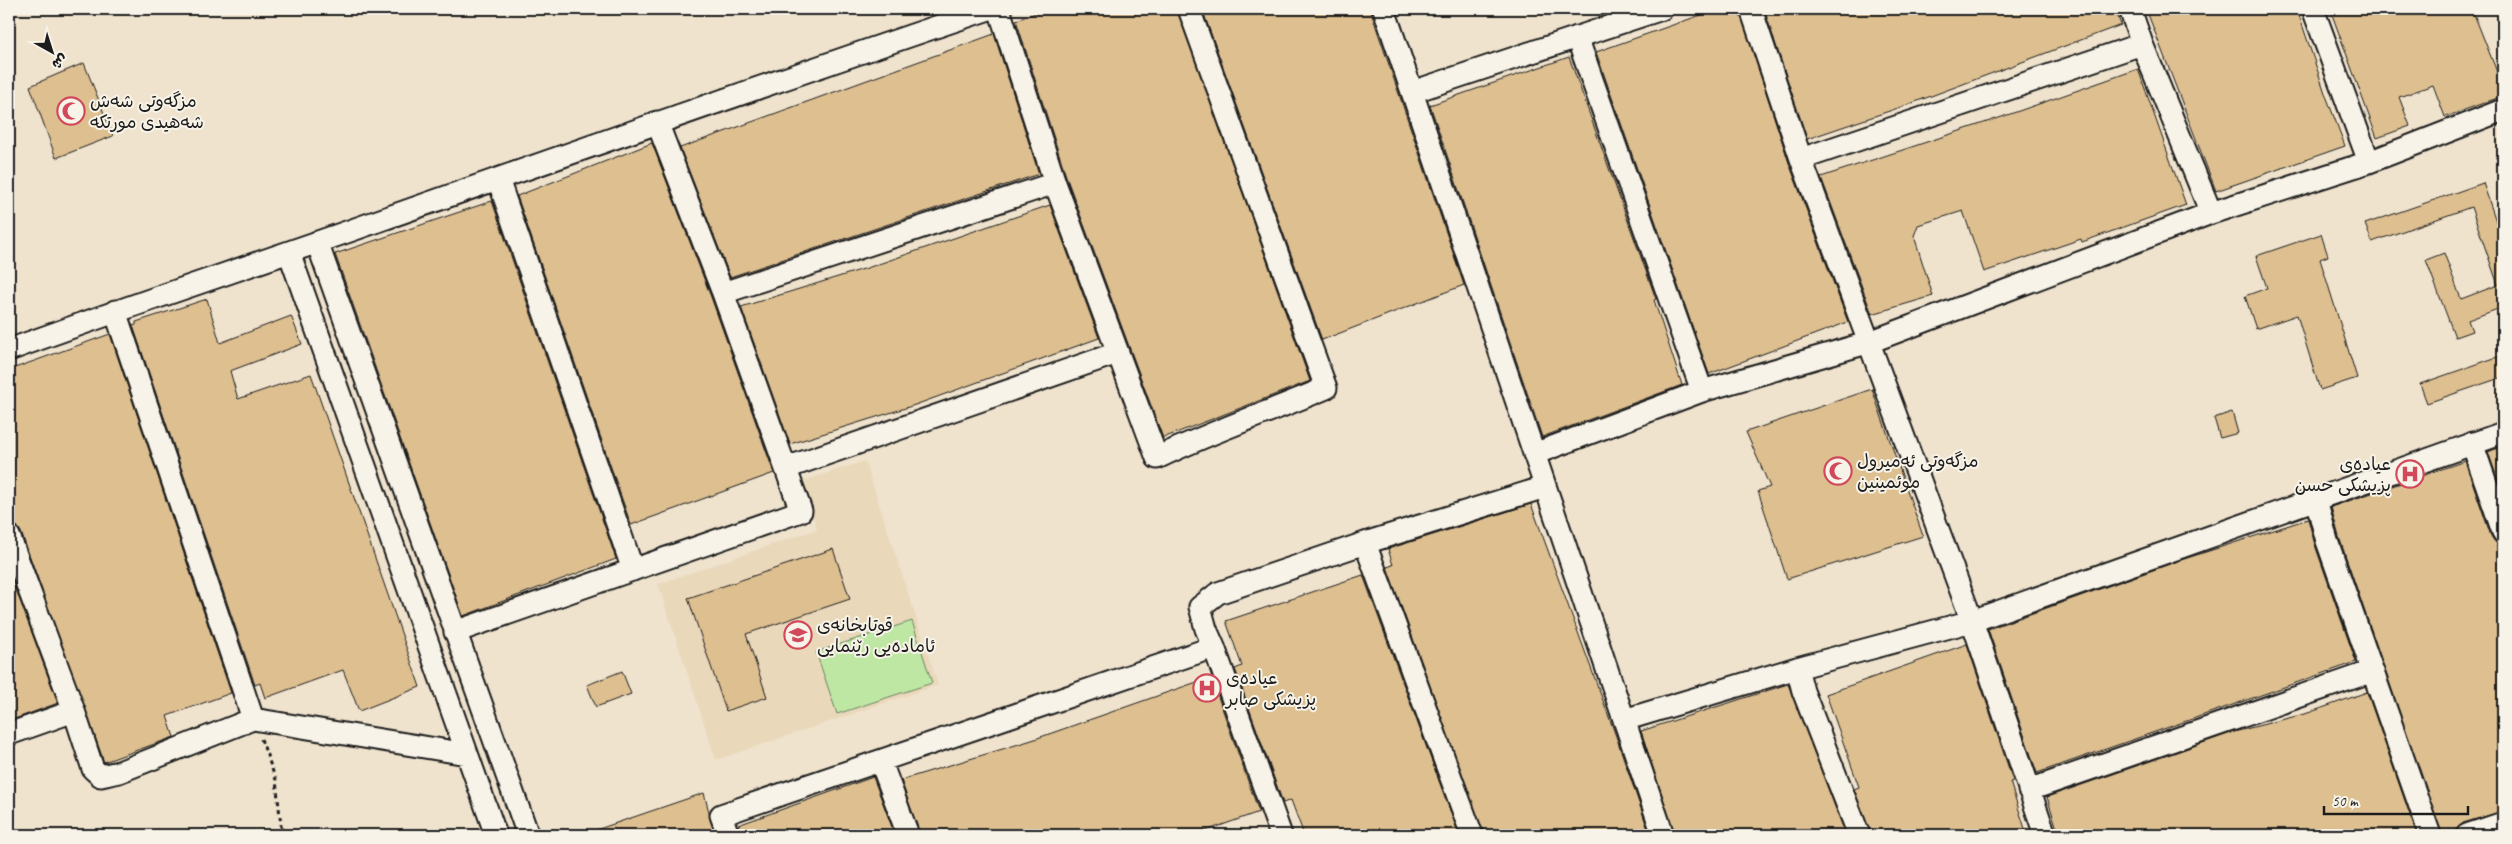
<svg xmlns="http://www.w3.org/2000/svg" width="2512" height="844" font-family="Caveat,'Playpen Sans Arabic',sans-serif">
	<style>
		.built { fill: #ead8bb }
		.green { fill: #bde7a3; stroke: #6c8260 }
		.building { fill: #ddbf90; stroke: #1c1c1c }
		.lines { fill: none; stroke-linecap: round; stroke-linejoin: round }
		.minor-casing { stroke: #1c1c1c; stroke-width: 25 }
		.path { stroke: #1c1c1c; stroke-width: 3; stroke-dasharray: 4 4; stroke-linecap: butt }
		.minor { stroke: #f7f3e8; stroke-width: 21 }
		.labels { text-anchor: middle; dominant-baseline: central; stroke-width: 4; stroke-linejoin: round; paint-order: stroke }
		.poi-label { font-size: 18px; fill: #1c1c1c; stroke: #f7f3e8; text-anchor: start }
	</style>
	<rect width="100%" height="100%" fill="#efe3ce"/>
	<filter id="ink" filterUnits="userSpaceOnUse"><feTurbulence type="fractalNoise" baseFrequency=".02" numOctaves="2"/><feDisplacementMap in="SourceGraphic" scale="10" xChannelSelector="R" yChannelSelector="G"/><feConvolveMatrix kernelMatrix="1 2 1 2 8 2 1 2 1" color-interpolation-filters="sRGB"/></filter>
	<g filter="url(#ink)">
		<path class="built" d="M865,461L938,685L716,760L658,584L817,529L802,481Z"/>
		<path class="green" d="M912,621L932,683L837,714L816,652Z"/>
		<path class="building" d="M1047,9H1177L1310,381L1163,438L1067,179L1016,20Z
			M1202,9H1370L1464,285L1322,340Z
			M1718,9H1739L1789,163L1848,322L1709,374L1596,52Z
			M1764,9H2115L2121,25L1907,105L1807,139Z
			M2146,9H2297L2325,93L2345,146L2216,191Z
			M2330,9H2472L2503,87V96L2445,117L2433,85L2399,97L2410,126L2377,138Z
			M994,34L1039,174L730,277L680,148Z
			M1569,57L1656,299L1654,300L1682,385L1542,437L1430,105Z
			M84,63L113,136L56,158L30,86Z
			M2138,69L2186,205L2082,242L2081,239L1984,272L1963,211L1918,225L1914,236L1933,296L1872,314L1821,177L1999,118Z
			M652,143L711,297L774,473L631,525L517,196Z
			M2483,183L2503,242V307L2468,320L2472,331L2455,337L2426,260L2444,253L2461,299L2498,285L2471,207L2372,242L2365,224Z
			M492,201L616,559L463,616L335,254Z
			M1050,205L1099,338L915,405L790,444L741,307L867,268Z
			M2321,234L2328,256L2320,259L2357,378L2320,390L2297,315L2256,329L2245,296L2267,288L2256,256Z
			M207,299L220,343L291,316L302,344L230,371L238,399L311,374L420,687L359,711L343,670L265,698L260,683L255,685L133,326L136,325V322Z
			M110,334L231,693L167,716L174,737L104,762L21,532L17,526L9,524V370Z
			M2503,355V377L2427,403L2420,384Z
			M1872,389L1923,536L1787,579L1758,491L1770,487L1746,432Z
			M2232,412L2238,433L2220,438L2214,418Z
			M2503,446V495L2488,452Z
			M2465,461L2491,536L2495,542L2503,544V811L2463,823L2456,830L2442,835L2339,537L2331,507Z
			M1531,504L1617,739L1650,835H1484L1387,567L1393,565L1388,549Z
			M2308,519L2315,545L2356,662L2037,773L1988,629L2181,560Z
			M833,549L850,599L746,634L767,697L726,711L688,598Z
			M9,571L58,703L9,721Z
			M1363,575L1459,835H1304L1291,800L1283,803L1235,669L1242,666L1226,621Z
			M1967,644L2013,781L2010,782L2027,835H1871L1854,789L1859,787L1826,694Z
			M622,671L631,694L596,707L587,685Z
			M1211,677L1259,812L1194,835H920L901,780L1032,740Z
			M1788,684L1846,835H1675L1641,731Z
			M2367,692L2417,835H2059L2047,797L2234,732L2308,713Z
			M873,777L895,835H740L738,825Z
			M704,793L715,835H591L590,832Z"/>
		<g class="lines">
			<g class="minor-casing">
				<path id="minor" d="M999,9L1055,183L1157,458C1212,431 1270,412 1326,388L1189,9
					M1384,9L1663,835
					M1751,9L1801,159L1972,621L2045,835
					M2130,9L2142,44L2211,213
					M2313,9L2369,162
					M1577,37L1702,391
					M1412,92L1662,9
					M1801,159L2142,44
					M498,179L633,570
					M317,242L528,835
					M289,252L496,835
					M723,293L1055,183
					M115,311L253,719
					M9,350C125,307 242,269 358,228C568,154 778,80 989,9
					M2472,443L2503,532
					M1534,454L1702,391L1867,343L2211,213L2369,162L2503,110
					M786,468L1117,353
					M2316,499L2327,541L2430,835
					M9,536L74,711L93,769L101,776L119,772L253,719L467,754
					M1365,543L1472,835
					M455,632L801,511L723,293L657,122
					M1797,668L1803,691L1859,835
					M1624,720L1797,668L1972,621L2503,433
					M9,734L74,711
					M881,762L908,835
					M2029,790L2373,671
					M728,835L721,815L1214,647
					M1281,835L1214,647L1206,629L1200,607L1218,593L1365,543L1545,487
					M2467,835L2503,823"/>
			</g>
			<path class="path" d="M261,739L276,780L282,835"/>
			<use href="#minor" class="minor"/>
		</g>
	</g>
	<defs>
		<g id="mosque-ring" transform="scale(1.4375)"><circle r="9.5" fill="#f7f3e8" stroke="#d1495b" stroke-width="1.5"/><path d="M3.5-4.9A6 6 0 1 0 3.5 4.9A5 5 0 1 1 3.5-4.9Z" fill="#d1495b"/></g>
		<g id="hospital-ring" transform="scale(1.4375)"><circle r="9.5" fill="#f7f3e8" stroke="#d1495b" stroke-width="1.5"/><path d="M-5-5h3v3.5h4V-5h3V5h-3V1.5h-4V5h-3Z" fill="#d1495b"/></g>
		<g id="school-ring" transform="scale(1.4375)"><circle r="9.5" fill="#f7f3e8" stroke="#d1495b" stroke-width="1.5"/><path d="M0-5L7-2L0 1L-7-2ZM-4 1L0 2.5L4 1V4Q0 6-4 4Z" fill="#d1495b"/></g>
	</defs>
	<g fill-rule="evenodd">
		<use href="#mosque-ring" x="71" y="111"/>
		<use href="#mosque-ring" x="1838" y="471"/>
		<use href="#hospital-ring" x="2410" y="474"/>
		<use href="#school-ring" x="798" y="635"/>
		<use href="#hospital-ring" x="1207" y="688"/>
	</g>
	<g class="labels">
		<g class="poi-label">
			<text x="90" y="101">مزگەوتی شەش<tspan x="90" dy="21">شەهیدی مورتکە</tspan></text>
			<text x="1857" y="461">مزگەوتی ئەمیرول<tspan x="1857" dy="21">موئمینین</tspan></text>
			<text x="2391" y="464" text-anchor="end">عیادەی<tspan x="2391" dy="21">پزیشکی حسن</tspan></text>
			<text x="817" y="625">قوتابخانەی<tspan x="817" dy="21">ئامادەیی رێنمایی</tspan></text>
			<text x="1226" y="678">عیادەی<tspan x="1226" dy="21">پزیشکی صابر</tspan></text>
		</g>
	</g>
	<rect width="2512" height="844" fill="none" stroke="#f7f3e8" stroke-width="30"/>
	<rect x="15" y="15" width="2482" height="814" fill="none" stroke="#1c1c1c" stroke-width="2" filter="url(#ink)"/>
	<g transform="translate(52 52) rotate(141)" stroke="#f7f3e8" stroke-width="4" paint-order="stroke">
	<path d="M0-4L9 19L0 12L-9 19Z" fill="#1c1c1c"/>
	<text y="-8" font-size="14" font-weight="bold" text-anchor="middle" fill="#1c1c1c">ش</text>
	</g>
	<path d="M2324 806v8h144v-8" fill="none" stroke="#1c1c1c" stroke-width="2.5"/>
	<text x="2332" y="806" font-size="15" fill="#1c1c1c" stroke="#f7f3e8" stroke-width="4" paint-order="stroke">50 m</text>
</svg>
